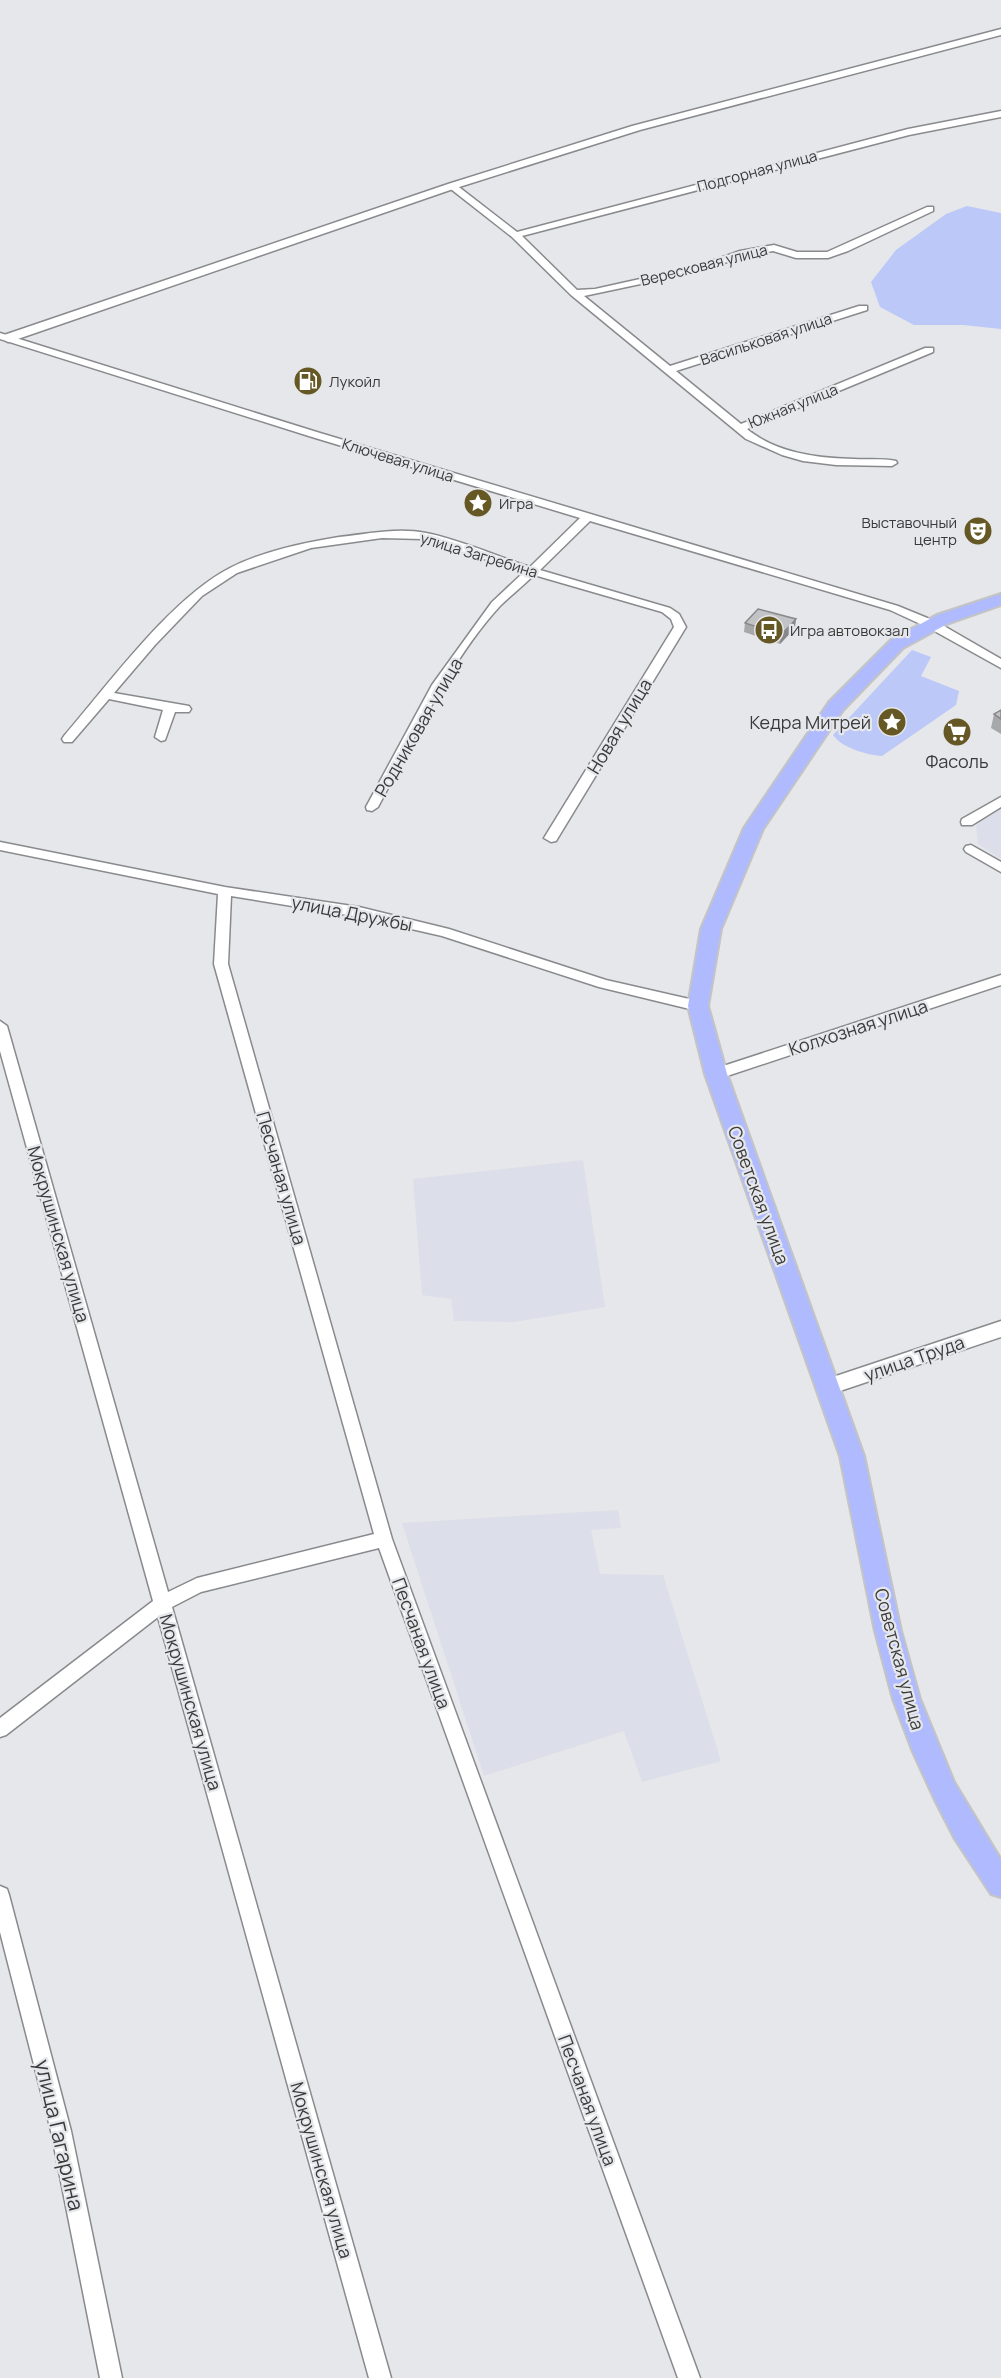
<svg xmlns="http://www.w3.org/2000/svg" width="1001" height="2378" font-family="Manrope,sans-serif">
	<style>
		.built { fill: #dcdee9 }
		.green { fill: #bcc8f7 }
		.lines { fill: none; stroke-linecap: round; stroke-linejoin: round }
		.minor-casing { stroke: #898a8d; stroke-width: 3 }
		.tertiary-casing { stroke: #898a8d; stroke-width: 3 }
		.primary-casing { stroke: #c4c4c4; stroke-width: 4 }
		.minor { fill: #fff; fill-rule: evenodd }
		.tertiary { fill: #fff; fill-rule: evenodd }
		.primary { fill: #afbbfe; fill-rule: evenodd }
		.wall { fill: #a7a8a9 }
		.shaded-wall { fill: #88888a }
		.building { fill: #c2c3c5; stroke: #88888a; stroke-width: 1.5 }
		.labels { text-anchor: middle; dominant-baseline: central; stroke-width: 4.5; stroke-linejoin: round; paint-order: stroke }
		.far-street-label { font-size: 15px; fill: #3a3a3b; stroke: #e6e7ea }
		.far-poi-label { font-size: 15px; fill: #3a3a3b; stroke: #e6e7ea; text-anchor: start }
		.poi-label { font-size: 18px; fill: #3a3a3b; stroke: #e6e7ea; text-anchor: end }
		.street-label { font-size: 18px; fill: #3a3a3b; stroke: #e6e7ea }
		.near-street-label { font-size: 21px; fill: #3a3a3b; stroke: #e6e7ea }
	</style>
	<rect width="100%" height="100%" fill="#e6e7ea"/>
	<path class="built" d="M1001,808V859L978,844L976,825Z
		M583,1160L605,1307L514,1322L454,1321L451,1299L422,1295L413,1179Z
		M618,1510L621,1528L591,1530L600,1574L663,1575L721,1761L642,1782L624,1731L484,1776L402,1523Z"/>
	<path class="green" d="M967,206L1001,213V329L963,325H914L880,307L871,282L896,250L946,214Z
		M912,650L931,657L921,676L959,691L956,705L882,756C867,755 842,748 833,735Z"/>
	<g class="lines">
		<g class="minor-casing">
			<path id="minor" d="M1001,111V117L909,135L522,236L577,290L595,289L694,267L740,251L774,245L797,252H827L927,207H933V211L848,251L828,258H796L773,251L745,256L697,272L584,296L670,366L859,306H867V310L676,371L741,424L925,348H933V352L747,429C776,453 817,458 854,459C867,460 882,458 896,461L897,463L892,466L836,465L803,461L782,455L746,439L571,295L512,237L447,186L455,184L517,232L908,129Z
				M0,333L320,433L898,606L937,622L1001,659V668L929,628L890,610L590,521L540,570L670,608L679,614L686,627L556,841L551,842L544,838L674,627L671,619L662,612L534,575C523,586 511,595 500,606C450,660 413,742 378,807L372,811L367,810L366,807L432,685L492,602L524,572L423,539L382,538L311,548L237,573L202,596L155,645L114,693L189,706L191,709L189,712H175L165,740L161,741L155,737L163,710L109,699L72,742H64L62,739L64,736C108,685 171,598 230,568C263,551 303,543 339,537C367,534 398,527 426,533C461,540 496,556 530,567L580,518L312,437L0,339Z
				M1001,797V807L972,825H962L961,822L962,819Z
				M0,842L225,887L359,907L449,929L606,980L698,1001L705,1006L698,1011L599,987L442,936L359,917L231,896L228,964L392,1539L700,2378H678L379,1548L201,1592L172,1607L391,2378H369L158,1617L6,1735L0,1737V1718L153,1601L0,1051V1021L7,1026L168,1592L197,1578L374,1534L214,964L218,894L0,850Z
				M971,845L1001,862V872L966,852L964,849L966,846Z
				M1001,975V985L721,1078L716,1079L709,1074L711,1070Z
				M0,1886L7,1889L9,1895L71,2131L122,2378H100L51,2131L0,1932Z"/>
		</g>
		<g class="tertiary-casing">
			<path id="tertiary" d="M1001,29V35L640,130L456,188L12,341L8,342L2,338L4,335L448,184L632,126Z
				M1001,1321V1337L828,1395L821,1393L818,1387L821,1381Z"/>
		</g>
		<g class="primary-casing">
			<path id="primary" d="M1001,594V605L949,623L903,648L843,710L763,829L721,929L708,1006L727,1074L864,1456L901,1631L920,1699L954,1782L1001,1860V1897L991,1894L955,1839L935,1800L913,1752L893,1699L875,1631L840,1456L705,1074L688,1006L701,929L744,828L829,702L891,640L937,615Z"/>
		</g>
		<use href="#minor" class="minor"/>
		<use href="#tertiary" class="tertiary"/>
		<use href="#primary" class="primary"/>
	</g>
	<path class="wall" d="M745,623L795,628L780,644L744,632Z
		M1001,710V734L991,728L994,714Z"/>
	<path class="shaded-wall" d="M796,619L795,628L780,644L781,635Z"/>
	<path class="building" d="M758,609L796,619L781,635L745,623Z
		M1001,710V719L994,714Z"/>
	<defs>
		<g id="fuel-disc" transform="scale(1.5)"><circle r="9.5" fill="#665825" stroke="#e6e7ea"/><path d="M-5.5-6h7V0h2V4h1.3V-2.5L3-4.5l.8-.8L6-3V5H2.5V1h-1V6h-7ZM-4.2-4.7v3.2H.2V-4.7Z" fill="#fff"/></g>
		<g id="sight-disc" transform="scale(1.5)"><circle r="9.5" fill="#665825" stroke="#e6e7ea"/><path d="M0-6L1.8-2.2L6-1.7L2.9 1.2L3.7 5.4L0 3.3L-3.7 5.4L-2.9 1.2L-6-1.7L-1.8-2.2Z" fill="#fff"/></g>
		<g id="theatre-disc" transform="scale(1.5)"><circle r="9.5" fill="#665825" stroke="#e6e7ea"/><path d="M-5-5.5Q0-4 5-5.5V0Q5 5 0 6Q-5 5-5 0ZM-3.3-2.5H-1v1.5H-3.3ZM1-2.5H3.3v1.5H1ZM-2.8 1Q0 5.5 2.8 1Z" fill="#fff"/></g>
		<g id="bus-disc" transform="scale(1.5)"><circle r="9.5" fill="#665825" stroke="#e6e7ea"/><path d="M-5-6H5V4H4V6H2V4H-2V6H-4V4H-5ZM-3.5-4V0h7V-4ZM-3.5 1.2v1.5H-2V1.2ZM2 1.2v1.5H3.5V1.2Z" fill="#fff"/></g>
		<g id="supermarket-disc" transform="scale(1.5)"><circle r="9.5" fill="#665825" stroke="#e6e7ea"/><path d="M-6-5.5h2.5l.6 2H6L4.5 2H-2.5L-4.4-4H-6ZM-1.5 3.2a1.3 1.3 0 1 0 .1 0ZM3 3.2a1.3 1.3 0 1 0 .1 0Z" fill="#fff"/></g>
	</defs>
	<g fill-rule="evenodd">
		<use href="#fuel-disc" x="308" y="381"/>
		<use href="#sight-disc" x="478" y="503"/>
		<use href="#theatre-disc" x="978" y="531"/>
		<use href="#bus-disc" x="769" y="630"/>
		<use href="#sight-disc" x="892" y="722"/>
		<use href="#supermarket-disc" x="957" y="732"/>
	</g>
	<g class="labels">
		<g class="far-street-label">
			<text transform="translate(757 171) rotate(-15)">Подгорная улица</text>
			<text transform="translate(704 265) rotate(-14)">Вересковая улица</text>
			<text transform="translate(766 339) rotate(-18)">Васильковая улица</text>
			<text transform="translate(793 406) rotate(-22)">Южная улица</text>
			<text transform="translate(398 460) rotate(17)">Ключевая улица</text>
			<text transform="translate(479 555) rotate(17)">улица Загребина</text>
		</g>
		<g class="far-poi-label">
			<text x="329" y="381">Лукойл</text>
			<text x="499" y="503">Игра</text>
			<text x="957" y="522" text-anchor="end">Выставочный<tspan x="957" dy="17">центр</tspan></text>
			<text x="790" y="630">Игра автовокзал</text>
		</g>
		<g class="poi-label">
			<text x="871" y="722">Кедра Митрей</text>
			<text x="957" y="761" text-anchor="middle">Фасоль</text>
		</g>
		<g class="street-label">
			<text transform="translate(619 726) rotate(-59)">Новая улица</text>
			<text transform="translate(418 727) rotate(-60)">Родниковая улица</text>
			<text transform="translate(352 913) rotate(11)">улица Дружбы</text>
			<text transform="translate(858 1027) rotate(-18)">Колхозная улица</text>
			<text transform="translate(282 1178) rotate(74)">Песчаная улица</text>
			<text transform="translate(759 1195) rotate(70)">Советская улица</text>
			<text transform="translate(59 1234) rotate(74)">Мокрушинская улица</text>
			<text transform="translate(914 1358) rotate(-19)">улица Труда</text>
			<text transform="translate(422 1643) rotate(70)">Песчаная улица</text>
			<text transform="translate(900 1659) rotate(75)">Советская улица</text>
			<text transform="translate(191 1702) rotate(74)">Мокрушинская улица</text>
			<text transform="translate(588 2100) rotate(70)">Песчаная улица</text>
			<text transform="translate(322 2170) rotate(74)">Мокрушинская улица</text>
		</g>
		<g class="near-street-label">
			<text transform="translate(60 2135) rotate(77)">улица Гагарина</text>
		</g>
	</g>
</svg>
